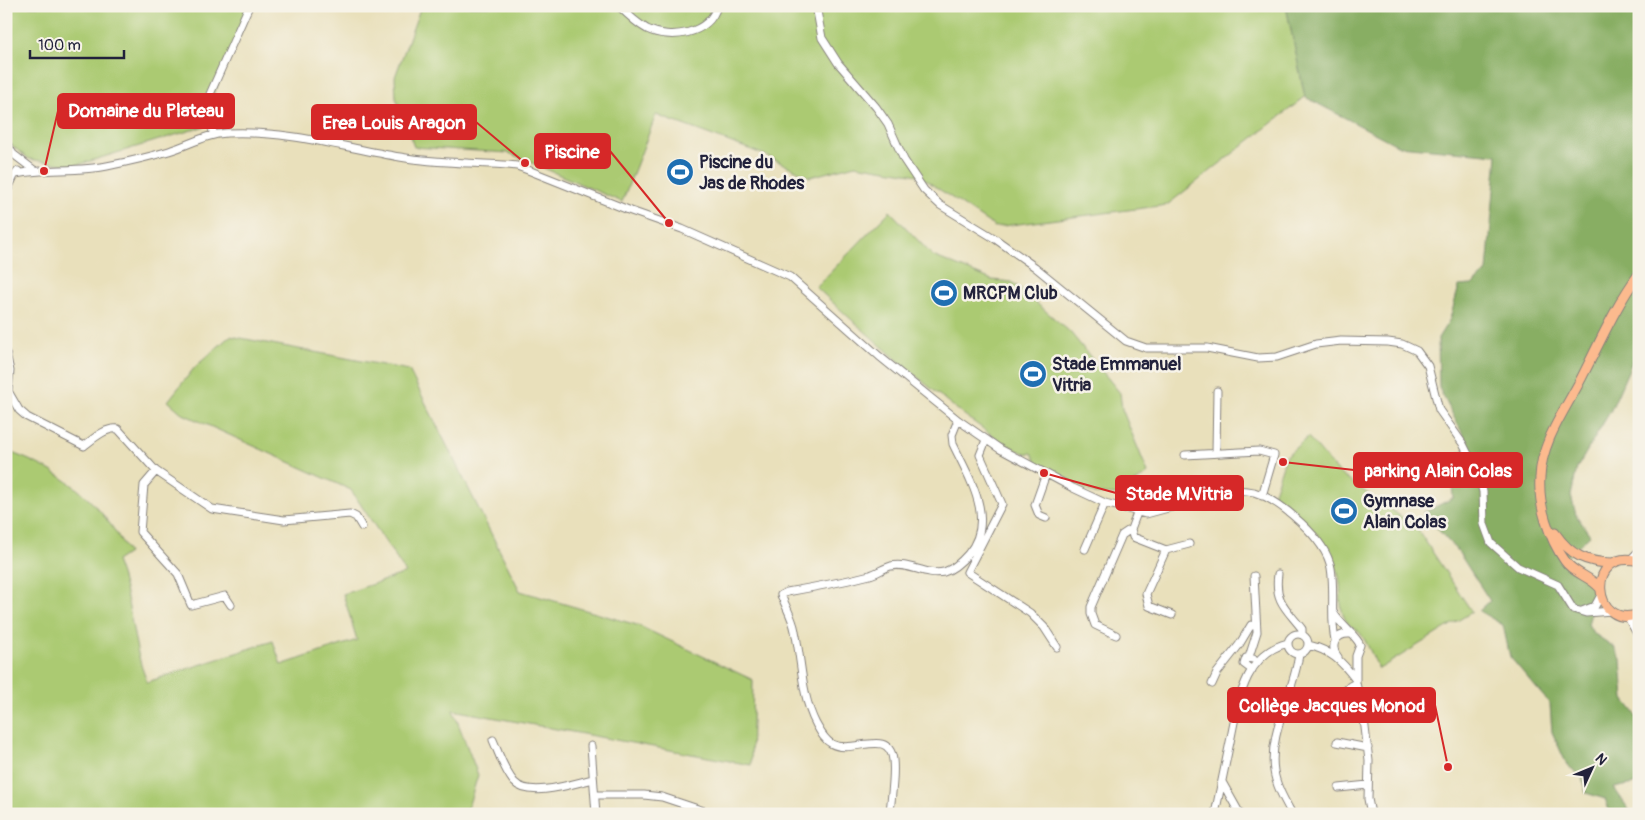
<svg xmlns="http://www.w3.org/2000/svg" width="1645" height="820" font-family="Pangolin,sans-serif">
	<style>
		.green { fill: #abca72; stroke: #667656 }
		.forest { fill: #88ae64; stroke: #556850 }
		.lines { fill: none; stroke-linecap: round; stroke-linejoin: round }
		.minor-casing { stroke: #86817b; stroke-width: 9 }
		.major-casing { stroke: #86817b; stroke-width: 11 }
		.minor { stroke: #fff; stroke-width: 7 }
		.major { stroke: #fcba8e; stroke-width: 9 }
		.labels { text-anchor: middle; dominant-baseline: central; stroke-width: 5; stroke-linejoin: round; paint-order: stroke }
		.poi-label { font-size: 18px; font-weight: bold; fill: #22223b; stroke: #f7f3e8; text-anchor: start }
		.leader { fill: none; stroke: #d62828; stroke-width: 2 }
		.callout-dot { fill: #d62828; stroke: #f7f3e8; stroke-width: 2 }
		.callout { fill: #d62828; stroke: #d62828; stroke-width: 2 }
		.callout-label { font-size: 19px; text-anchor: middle; font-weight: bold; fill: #fff }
	</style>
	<rect width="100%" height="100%" fill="#f7f3e8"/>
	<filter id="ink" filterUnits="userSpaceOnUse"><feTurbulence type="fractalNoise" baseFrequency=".02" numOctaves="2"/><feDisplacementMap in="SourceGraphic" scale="10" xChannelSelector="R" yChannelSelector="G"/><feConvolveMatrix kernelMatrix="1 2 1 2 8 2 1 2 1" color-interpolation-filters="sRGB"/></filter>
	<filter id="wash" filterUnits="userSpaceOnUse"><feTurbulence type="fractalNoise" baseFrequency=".0096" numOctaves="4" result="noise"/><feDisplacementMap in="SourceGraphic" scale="20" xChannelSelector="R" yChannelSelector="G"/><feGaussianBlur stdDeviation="1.12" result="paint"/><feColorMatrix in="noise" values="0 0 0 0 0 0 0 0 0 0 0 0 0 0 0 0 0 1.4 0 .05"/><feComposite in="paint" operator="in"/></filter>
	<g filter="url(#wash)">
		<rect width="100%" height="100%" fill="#e9e0bb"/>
		<path class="green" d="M6,6H252L210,103L208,125L74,166L29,159L6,141Z
			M421,6H1286L1305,97L1167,205L995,227L918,175L855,165L810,177L765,155L656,115L622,202L509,153L414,147L396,98L395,77Z
			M890,211L933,256L992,280L1012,282L1070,332L1120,393L1122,409L1148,473L1118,495L1095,494L1057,476L1037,463L1032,453C1010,465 840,310 816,287Z
			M230,336L409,370L520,591L637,625L753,680L751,765L453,710L478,775L466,814H6V451C62,470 100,500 128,553L116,561C132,599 131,643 147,682L273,641L281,665L357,640L343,594L406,573L351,490L183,414L168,401L195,367Z
			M1308,437L1341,475L1416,527L1472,612L1379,669C1373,658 1367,641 1359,632C1354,627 1348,626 1345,619C1338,606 1342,591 1339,577C1329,539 1303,518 1273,495L1286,456Z"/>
		<path class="forest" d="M1286,6H1639V346L1611,410L1577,468L1571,496L1576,515L1590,535L1563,560L1591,583L1597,592L1588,624L1593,633L1614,647L1621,660L1624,699L1634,712L1639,722V781L1634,784L1614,788L1632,814H1611L1605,799L1586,793L1582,777L1567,765L1552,732L1550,704L1510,657L1503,625L1479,611L1490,601L1459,553L1423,513L1453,498L1450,457L1470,448L1439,388L1438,338L1450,319L1459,286L1472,285L1487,271L1497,155L1399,146L1305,97Z"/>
	</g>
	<g filter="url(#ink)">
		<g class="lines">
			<g class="minor-casing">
				<path id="minor" d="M619,6C627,14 636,23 647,29C670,40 709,35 717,6
					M816,6L822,38L838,63L876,107L888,124L904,160L924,190L940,205L994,238L1035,267L1126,341L1146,348H1207L1258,358L1277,357L1316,344L1341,341L1388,342L1402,344L1417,351L1428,366L1439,410L1463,444L1479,476L1483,492L1484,524L1491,543L1518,567L1558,585L1573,609L1586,613L1612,611
					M213,135L210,94L249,6
					M6,143L13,154
					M6,153L13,154L34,170
					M16,174C46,168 77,172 107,166C127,162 149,157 169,151C189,145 206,134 227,133C286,130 342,147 400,157C438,164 478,162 517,166L528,170L631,211L682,229L790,277L879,356L958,420L1000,449L1073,488L1105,503L1146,514L1231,491C1239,490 1246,490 1254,492C1281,501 1326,539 1331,568C1335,592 1330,617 1335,640
					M6,178L14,176L18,171
					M6,193L14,176
					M6,353L10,371L8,391L19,410L27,417L84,446C93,439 106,427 118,429L156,471L212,509L284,520L350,514L356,517L362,527
					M986,440L980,455L1002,504L967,572L1030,613L1044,627L1057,647
					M1216,453L1217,391
					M1185,455L1259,451L1274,455L1262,496
					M156,471L144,485L140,532L178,574L191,605L225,596L231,605
					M1137,513L1131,529L1133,537L1166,550L1189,544
					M1046,518L1039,515L1035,505L1046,474
					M1085,549L1105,503
					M1166,550L1146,594L1149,606L1172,615
					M1631,559L1639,551
					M1278,574C1274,602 1287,609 1302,629V634
					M1582,611L1595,606L1601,595
					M1333,612C1340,625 1357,636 1360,645L1356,656V683L1364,719L1369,761L1368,799L1371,814
					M1627,616L1639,637
					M1288 644a10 10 0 1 1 20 0a10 10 0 1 1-20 0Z
					M1116,635L1095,625L1091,614V607L1122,535L1131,529
					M1308,645C1330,650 1342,661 1355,679
					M1249,657L1257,632L1254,576
					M1338,657C1329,646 1336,633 1350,634
					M1252,670L1244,664L1246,658L1253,659
					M1212,684L1217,673L1239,645L1251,625L1256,627
					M1337,701L1350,686L1356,683
					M493,740C499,754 504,770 514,782C529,799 575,783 593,779
					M1337,742L1368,748
					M591,746L596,814
					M1222,782L1240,814
					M1339,788L1368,785
					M595,795H644L662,797L713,814
					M890,814C891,797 895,777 893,760C889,727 853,755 832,744C824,740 820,731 816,724C801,695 802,662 795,631C793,619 786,607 781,595L787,592C815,587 843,582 870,575C877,573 884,568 891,566C909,562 925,576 944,572C954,569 961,562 968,554C997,520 969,478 953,444L952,435L958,420
					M1215,814C1220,790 1225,766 1230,742C1238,705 1243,654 1288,643
					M1292,814C1285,801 1276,786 1274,771C1268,733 1294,693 1299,654"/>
			</g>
			<g class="major-casing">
				<path id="major" d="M1555,533C1570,555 1587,563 1613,563
					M1639,561C1584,547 1592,632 1639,614
					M1600,588C1590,576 1574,574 1565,561C1549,538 1538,505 1540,478C1541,441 1566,409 1582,377C1600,342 1616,305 1639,274"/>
			</g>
			<use href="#minor" class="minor"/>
			<use href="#major" class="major"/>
		</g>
	</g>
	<defs>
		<g id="stadium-disc" transform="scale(1.4375)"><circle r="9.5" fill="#1f6fb2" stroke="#f7f3e8"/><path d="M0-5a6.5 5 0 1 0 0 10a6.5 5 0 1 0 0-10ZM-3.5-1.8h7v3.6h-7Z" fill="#fff"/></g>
	</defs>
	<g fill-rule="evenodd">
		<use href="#stadium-disc" x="680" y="172"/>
		<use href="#stadium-disc" x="944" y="293"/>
		<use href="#stadium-disc" x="1033" y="374"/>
		<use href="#stadium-disc" x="1344" y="511"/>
	</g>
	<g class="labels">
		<g class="poi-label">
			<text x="699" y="162">Piscine du<tspan x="699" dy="21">Jas de Rhodes</tspan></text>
			<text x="963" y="293">MRCPM Club</text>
			<text x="1052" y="364">Stade Emmanuel<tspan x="1052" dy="21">Vitria</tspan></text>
			<text x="1363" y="501">Gymnase<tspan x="1363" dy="21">Alain Colas</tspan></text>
		</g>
	</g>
	<path class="leader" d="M44 171L58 111M525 163L476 122M669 223L610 151M1283 462L1354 470M1044 473L1116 493M1448 767L1435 705"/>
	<g class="callout-dot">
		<circle cx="44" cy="171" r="5"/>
		<circle cx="525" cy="163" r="5"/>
		<circle cx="669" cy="223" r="5"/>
		<circle cx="1283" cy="462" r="5"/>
		<circle cx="1044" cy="473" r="5"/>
		<circle cx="1448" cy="767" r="5"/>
	</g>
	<g class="callout">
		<rect x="58" y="94" width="176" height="34" rx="5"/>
		<rect x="312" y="105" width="164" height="34" rx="5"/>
		<rect x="535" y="134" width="75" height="34" rx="5"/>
		<rect x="1354" y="453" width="168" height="34" rx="5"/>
		<rect x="1116" y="476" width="127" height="34" rx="5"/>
		<rect x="1228" y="688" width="207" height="34" rx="5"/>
	</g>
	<g class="callout-label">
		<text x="146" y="117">Domaine du Plateau</text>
		<text x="394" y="129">Erea Louis Aragon</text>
		<text x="572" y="158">Piscine</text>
		<text x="1438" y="477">parking Alain Colas</text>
		<text x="1179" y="500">Stade M.Vitria</text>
		<text x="1332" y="712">Collège Jacques Monod</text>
	</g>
	<rect width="1645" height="820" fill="none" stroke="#f7f3e8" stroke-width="25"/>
	<g transform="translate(1592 768) rotate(46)" stroke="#f7f3e8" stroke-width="4" paint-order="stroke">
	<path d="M0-4L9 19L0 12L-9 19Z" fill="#22223b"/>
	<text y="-8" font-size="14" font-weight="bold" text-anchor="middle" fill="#22223b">N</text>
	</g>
	<path d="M30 50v8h94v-8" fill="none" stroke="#22223b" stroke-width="2.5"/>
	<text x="38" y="50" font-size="15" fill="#22223b" stroke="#f7f3e8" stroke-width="4" paint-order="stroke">100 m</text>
</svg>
